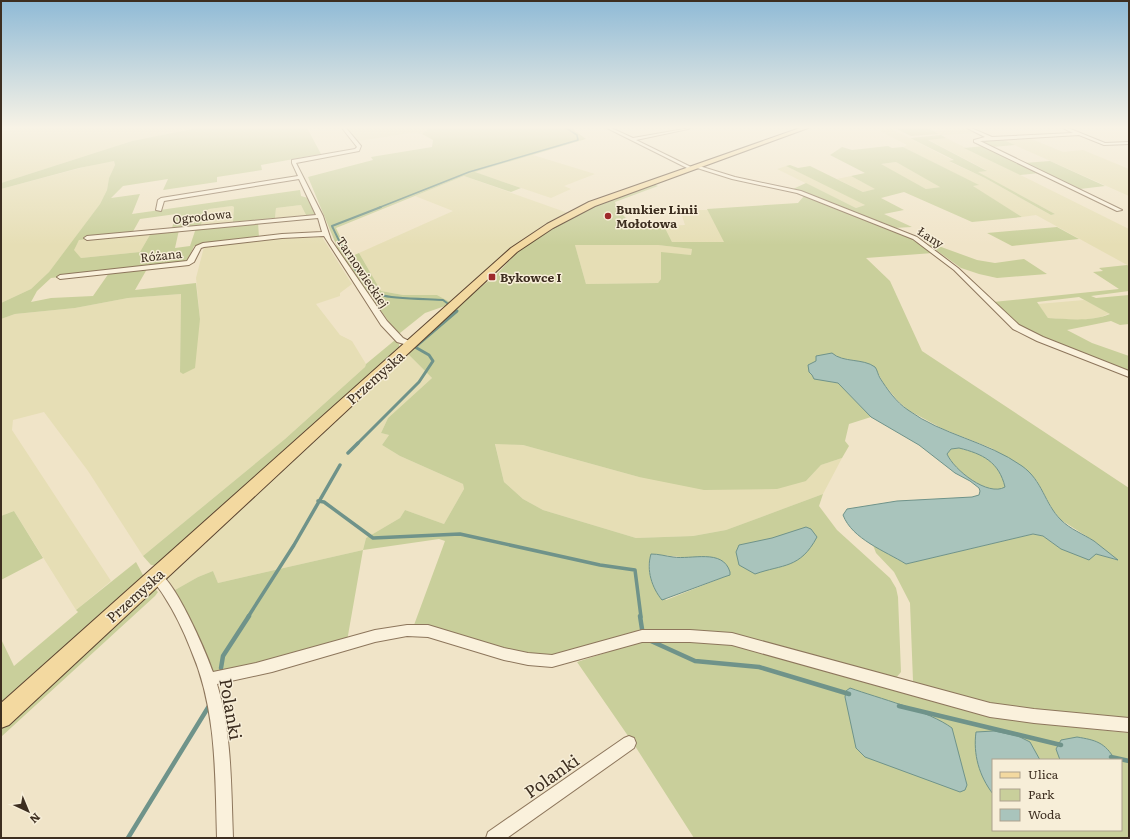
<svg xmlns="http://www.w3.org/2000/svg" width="1130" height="839" font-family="Literata,serif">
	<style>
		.farmland { fill: #e6deb5 }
		.green { fill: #c9cf9b; fill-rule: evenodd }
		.water { fill: #a9c4bc; stroke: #6f938a; fill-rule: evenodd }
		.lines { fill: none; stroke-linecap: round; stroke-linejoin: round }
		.stream-far4 { stroke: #6f938a; stroke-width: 1.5 }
		.stream-far3 { stroke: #6f938a; stroke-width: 2 }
		.stream-far2 { stroke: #6f938a; stroke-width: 3 }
		.stream-far1 { stroke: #6f938a; stroke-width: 3.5 }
		.stream { stroke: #6f938a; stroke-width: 4.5 }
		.minor-casing { stroke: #8d765c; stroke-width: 2 }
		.primary-casing { stroke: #5b4430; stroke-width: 2 }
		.minor { fill: #faf1dc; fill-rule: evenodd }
		.primary { fill: #f3d9a0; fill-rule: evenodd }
		.poi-dot { fill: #9e2a2b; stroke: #f7eed8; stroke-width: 1.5 }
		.labels { text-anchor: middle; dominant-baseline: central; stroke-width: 3; stroke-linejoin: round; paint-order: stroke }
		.far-poi-label { font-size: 12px; font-weight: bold; fill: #3d2e20; stroke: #f7eed8; text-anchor: start }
		.far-street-label { font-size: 12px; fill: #3d2e20; stroke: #f7eed8 }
		.street-label { font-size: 14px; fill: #3d2e20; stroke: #f7eed8 }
		.near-street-label { font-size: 17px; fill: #3d2e20; stroke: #f7eed8 }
	</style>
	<rect width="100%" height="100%" fill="#f0e4c8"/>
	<path class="farmland" d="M40,128H197L132,141L1,183V131Z
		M347,128H429L422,134L410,133L358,141Z
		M890,128L954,161L950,162L985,178L1051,215L1055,214L977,172L986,170L927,139L946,138L1129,229V266L1036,215L1022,217L972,186L978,185L903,147L907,145L880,131Z
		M970,129L979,133L941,135L932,131Z
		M1029,138L1063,152L1083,150L1129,169V196L1001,139Z
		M533,155L595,174L564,186L571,189L551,198L474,172Z
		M107,161H114L115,165L109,178L107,190L100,204L49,272L31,289L1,303V189Z
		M896,162L941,187L926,189L880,164Z
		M786,166L832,188L865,205L856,208L777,169Z
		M464,176L568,213L521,240L450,302L437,295H403L381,291L359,253L453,211L415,196Z
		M851,176L876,189L863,192L837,179Z
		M301,205L306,215L275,218L276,208Z
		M232,206L234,207L233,222L201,225L204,212L209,209Z
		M697,210H708L725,242H672L664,226L685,225L682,216L698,215Z
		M151,233L140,252L81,258L73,250L79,240Z
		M322,237L352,284L340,293V296L316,304L340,335L352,341L366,364L365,367L285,439L143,556L88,471L44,412L13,420L12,430L111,581L76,610L14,511L1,516V319L15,314L75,308L128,298L181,294L180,372L200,319L196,278L204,247L275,239Z
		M575,245H658L692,249L691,255L662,253L661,279L658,283L586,284Z
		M1084,300L1110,313L1101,317L1082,320L1048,318L1038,304Z
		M407,353L432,378L388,418L381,433L389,435L382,445L400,456L463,484L464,489L444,524L405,510L400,518L366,538L363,550L218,583L213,571L198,577L175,590L166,576Z
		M495,443L523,445L639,477L806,481L821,465L842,458L823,494L726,530L693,536L636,538L543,510L523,499L504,482Z"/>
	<path class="green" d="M197,128H307L321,154L261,165L262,170L217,177V182L163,190L168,179L123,186L111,198L140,194L132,214L300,190L301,196L308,198L316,214L306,215L301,205L276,208L275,218L233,222L234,207L232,206L209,209L204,212L201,225L172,228L176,214L140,219L131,235L79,240L74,250L81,258L140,252L151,233L179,230L175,248L190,246L196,228L258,222L259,238L194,246L187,262L51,278L37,291L31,302L51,298L93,296L109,273L147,269L135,290L196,283L200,319L195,368L183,374L180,372L181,294L128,298L75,308L15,314L1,319V303L31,289L49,272L100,204L107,190L109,178L115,165L114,161L79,168L1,189V183L132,141Z
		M429,128H571L586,139L475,172L521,188L511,192L464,176L336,228L350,257L359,253L381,291L403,295H437L450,302L445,306L425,313L400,333H397L340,254L308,177L373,160L371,157L432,147L433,140L422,134Z
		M895,128H927L939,134L911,136Z
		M941,135L946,138L928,140L987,171L978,172L1055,214L1051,215L985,178L949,161L954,160L910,138Z
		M1001,139L1015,145L992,147L978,141Z
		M888,146L892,148L903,147L979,185L973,186L1022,217L972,222L904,192L881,198L904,210L884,214L912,227L894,228L793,189L806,183L856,208L865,205L786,166L790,165L798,168L810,166L863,192L875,189L851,176L865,173L830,155L842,147L852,150ZM896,162L940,187H941L926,189L881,164Z
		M984,146L1040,173L1020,175L964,148Z
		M1050,161L1105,186L1080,189L1024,163Z
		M653,184L658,186L615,202L617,209L626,218L619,222H648L649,226H664L672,242H724L707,209L798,203L804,196L901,234L916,241L933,253L866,258L890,281L922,351L1129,488V721L995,706L916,685L913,681L910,603L894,572L876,553L873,545L906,564L1033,534L1043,536L1061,549L1096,554L1117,560L1094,541L1061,520L1053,510L1037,481L1023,467L991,448L943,429L908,410L897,400L884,384L875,368L862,362L836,357L831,382L838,383L871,417L849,424L845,441L849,446L842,458L821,465L806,481L777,489L704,490L639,477L523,445L495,444L504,482L523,499L543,510L636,538L693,536L726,530L823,494L819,506L837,530L890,578L896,588L898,597L901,672L895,679L733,633L654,629L553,655L529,656L479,643L442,629L414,625L445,541L439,539L363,550L347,641L227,672L212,671L175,590L198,577L213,571L218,583L363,550L366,538L400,518L405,510L444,524L464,489L463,484L400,456L382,445L389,435L381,433L388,418L432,378L407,353L467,298L496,275L522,247L545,231L593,207ZM575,245H658L692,249L691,255L661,252V279L658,283L586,284ZM651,554L721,561L725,563L729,575L666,600C655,585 644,574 651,554Z
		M1057,227L1079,239L1012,246L987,233Z
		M933,244L977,260L995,263L1024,259L1047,274L997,278L979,274L961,268L929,245Z
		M1127,265L1129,266V291L1091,296L1096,298L1129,295V324L1120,325L1111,321L1067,330L1092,343L1129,356V371L1022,329L993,302L1119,289L1093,272L1103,271L1099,268ZM1079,297L1110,314C1090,322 1069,319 1048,318L1037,302Z
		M395,340L399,344V348L158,566L151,565L143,556L285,439L365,367L366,364Z
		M959,448C984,454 998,461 1006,487C988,497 954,470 947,454L951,449Z
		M14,511L43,558L1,580V516Z
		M136,562L143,575V579L1,708V639L14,666L78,612L76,610Z
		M155,589L158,592L155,596L1,737V726Z
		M676,640L736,644L827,672L992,718L1129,733V838H694L635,746L577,662L639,642ZM993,760H1121V830H993Z"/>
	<path class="water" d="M832,353C843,363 863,358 875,367C877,369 878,375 880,378C887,389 896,402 908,410C942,435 987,441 1022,466C1043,481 1044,503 1061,520C1070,529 1083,534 1094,541C1102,547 1110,554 1118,560L1096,554L1089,560L1061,549L1043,536L1033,534L906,564C885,551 852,539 843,515L847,509L897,501L972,497L979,495L980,491L979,488L970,481L955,473L919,445L871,417L838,383L814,379L812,375L809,372L808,365L816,361V356ZM959,448C983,454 999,462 1005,487C988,497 954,470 947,454L951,449Z
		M806,527L811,529L817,537C800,569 783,564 755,574L739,565L736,552L739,545L772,538Z
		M651,554C659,554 665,556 673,557C691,560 723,548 730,572V575L724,577L662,600C652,588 646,570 651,554Z
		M850,688C878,698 929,711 952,728L967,785L965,790L960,792L865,757L856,748L845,697L846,691Z
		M994,731L1018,736L1030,742L1040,760H993V794C979,776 973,754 976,732Z
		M1077,737C1095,740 1105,742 1115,760H1060L1056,749L1061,740Z"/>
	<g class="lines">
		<path class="stream-far4" d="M378,208L469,172L578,140L577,135L566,128"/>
		<path class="stream-far3" d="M381,207L332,226C342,247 359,285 382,295C391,299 431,299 443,300L447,303"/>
		<path class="stream-far2" d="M357,444L419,382L433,361L429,355L415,347L457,311"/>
		<path class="stream-far1" d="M348,453L358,443
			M318,501L324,502L373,538L460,534L600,565L635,570L641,617
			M248,617L294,545L340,465"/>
		<path class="stream" d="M640,616L642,629
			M651,641L695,661L759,667L849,694
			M221,668L223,656L249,616
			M899,706L1061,745
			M1111,757L1129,761
			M128,838L209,706"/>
		<g class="minor-casing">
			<path id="minor" d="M342,128H346L361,146L359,151L296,163L323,216L331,240L387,321L403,338L415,344L414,346H411L397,342L381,325L324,236L282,238L204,247L201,248L194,262L189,265L60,279L57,277L60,275L187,261L196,246L203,243L282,234L322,232L318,218L87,240L84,238L87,236L316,215L299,179L164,201L161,211L156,210L158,200L161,198L298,176L292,163V160L355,149L357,147Z
				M607,128H611L633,138L690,128L688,129L636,140L693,168L689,169Z
				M967,128H971L992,137L1073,133L1063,128H1068L1105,143L1129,142V144L1104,145L1079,135L980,141L1122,210L1117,211L974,142V140L985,137Z
				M696,165L735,177L801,191L917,237L958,268L1019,325L1043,337L1129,371V377L1037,341L1013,329L954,270L913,239L797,193L732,179L694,167V166Z
				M156,571C174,577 206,652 213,672L256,663L375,630L407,625H428L504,648L528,653L552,655L642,630H690L732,633L990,703L1034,709L1129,718V732L1034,723L990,717L732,645L690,642H642L552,667L528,665L504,660L428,637L407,636L375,642L272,672L217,684C232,734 231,786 233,838H217C215,774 217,710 191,650C184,632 175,613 164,596C160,589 154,583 150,576L152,573Z
				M629,736L634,738L636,743L634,748L507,838H486L488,832L624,738Z"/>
		</g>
		<g class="primary-casing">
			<path id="primary" d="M800,128H808L595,206L553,228L517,252L9,725L1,728V703L511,248L547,224L589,202Z"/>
		</g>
		<use href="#minor" class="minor"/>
		<use href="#primary" class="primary"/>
	</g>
	<linearGradient id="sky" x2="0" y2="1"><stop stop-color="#8fbad6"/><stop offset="0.52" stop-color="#f8f3e6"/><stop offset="1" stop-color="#f8f3e6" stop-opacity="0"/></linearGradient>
	<rect width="1130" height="245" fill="url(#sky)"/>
	<g class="poi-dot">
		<circle cx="608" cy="216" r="4"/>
		<rect x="488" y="273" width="8" height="8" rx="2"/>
	</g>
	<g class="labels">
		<g class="far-poi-label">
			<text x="616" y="209">Bunkier Linii<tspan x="616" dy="14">Mołotowa</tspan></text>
			<text x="500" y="277">Bykowce I</text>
		</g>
		<g class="far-street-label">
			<text transform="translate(202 216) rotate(-6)">Ogrodowa</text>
			<text transform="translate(931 237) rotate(33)">Łany</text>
			<text transform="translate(161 255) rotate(-6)">Różana</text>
			<text transform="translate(363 272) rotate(56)">Tarnowieckiej</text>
		</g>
		<g class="street-label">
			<text transform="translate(375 377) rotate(-42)">Przemyska</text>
			<text transform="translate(135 595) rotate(-42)">Przemyska</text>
		</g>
		<g class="near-street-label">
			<text transform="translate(232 709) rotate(80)">Polanki</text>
			<text transform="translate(551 775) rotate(-35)">Polanki</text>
		</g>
	</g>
	<rect width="1130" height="839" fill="none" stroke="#3d2e20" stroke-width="4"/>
	<rect x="992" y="759" width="130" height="72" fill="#f7eed8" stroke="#ada18e"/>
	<rect x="1000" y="772" width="20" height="6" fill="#f3d9a0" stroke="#ada18e"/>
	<text x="1028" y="779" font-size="12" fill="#3d2e20">Ulica</text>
	<rect x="1000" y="789" width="20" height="12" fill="#c9cf9b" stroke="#ada18e"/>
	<text x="1028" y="799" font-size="12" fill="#3d2e20">Park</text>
	<rect x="1000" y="809" width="20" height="12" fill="#a9c4bc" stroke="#ada18e"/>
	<text x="1028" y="819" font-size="12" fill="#3d2e20">Woda</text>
	<g transform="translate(28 811) rotate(136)" stroke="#f7eed8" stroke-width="3" paint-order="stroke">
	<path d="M0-3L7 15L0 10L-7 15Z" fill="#3d2e20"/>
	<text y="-6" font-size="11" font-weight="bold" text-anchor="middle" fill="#3d2e20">N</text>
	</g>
</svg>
